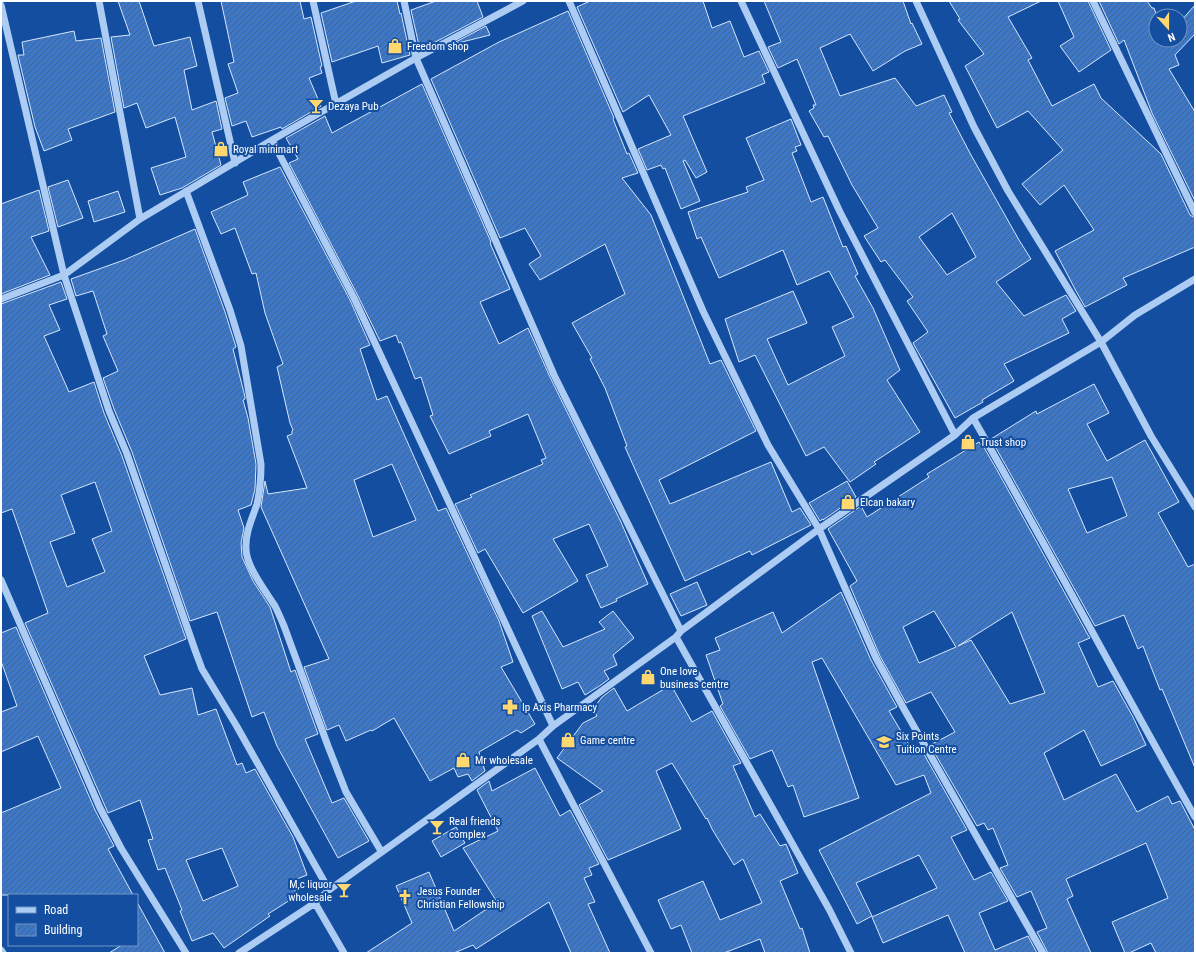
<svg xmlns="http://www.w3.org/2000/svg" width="1196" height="954" font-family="'Roboto Condensed',sans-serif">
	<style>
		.building { fill: url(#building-hatch); stroke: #d5e7fd; fill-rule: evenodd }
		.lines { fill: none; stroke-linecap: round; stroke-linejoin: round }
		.minor { stroke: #adccf4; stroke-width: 7 }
		.labels { text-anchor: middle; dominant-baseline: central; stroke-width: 4; stroke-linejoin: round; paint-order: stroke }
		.poi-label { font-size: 11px; fill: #fff; stroke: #144ea0; text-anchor: start }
	</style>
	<defs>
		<pattern id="building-hatch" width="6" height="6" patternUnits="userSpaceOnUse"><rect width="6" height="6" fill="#3d77c7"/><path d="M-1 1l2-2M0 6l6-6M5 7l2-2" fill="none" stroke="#44628a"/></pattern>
	</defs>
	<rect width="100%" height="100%" fill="#144ea0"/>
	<path class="building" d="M118,1H139L154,46L190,37L197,66L184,70L192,110L216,101L222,129L212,132L221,165L182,188L160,195L151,168L186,157L175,117L146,128L137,103L124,108L111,37L130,35Z
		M221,1H300L304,19L311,17L322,66L320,67L322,73L309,78L321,106L282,129L281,127L252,137L246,121L232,126L225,98L238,93L228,64L234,62Z
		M356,1H397L400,14L401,13L410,55L382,63L378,46L332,62L321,13Z
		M436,1H477L483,17L420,50L411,10Z
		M590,1H703L712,28L730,21L744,57L759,51L769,72L762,75L765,83L683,116L707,172L696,178L685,160L683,161L700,201L681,209L665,168L663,169L661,165L647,170L638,149L671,135L649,95L623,112L577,7Z
		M764,1H903L911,24L912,23L922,44L905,51L873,71L850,34L820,48L840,96L895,78L916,106L944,95L952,112L949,113L971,155L1019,240L1031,259L996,282L1024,316L1066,295L1076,311L1062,319L1069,333L1004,364L1014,381L982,400L983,402L955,418L913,343L928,332L907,301L913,297L885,260L881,262L864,236L878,228L852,185L828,136L824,137L809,111L814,108L813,105H816L797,59L778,68L768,47L781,42ZM952,213L976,257L947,275L919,237Z
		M949,1H1041L1008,17L1032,58L1028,60L1052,106L1094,84L1101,98L1161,154L1190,215L1195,218V247L1123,278L1127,285L1085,307L1076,291L1055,251L1094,230L1064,185L1040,205L1022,184L1063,150L1028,111L997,128L965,66L984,54L958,20L960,19Z
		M1058,1H1088L1111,50L1079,72L1060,46L1074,37Z
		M1099,1H1147L1152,8H1154L1157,16H1156V40H1180V22L1195,5V34L1175,55L1179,65L1169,69L1195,112V201L1152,113L1124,40L1119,44Z
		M568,11L614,118L613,119L627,154L629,153L638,173L622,178L651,215L710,364L721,360L756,431L659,480L670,504L771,462L792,512L800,508L811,525L752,555L750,551L685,581L625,447L627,446L605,388L590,359L592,358L572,323L625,294L605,244L540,280L529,264L541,256L525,228L500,238L431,79L499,42Z
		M486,26L490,35L450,45Z
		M74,31L76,41L101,38L115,112L68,129L72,140L44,151L35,127L18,55H24L22,42Z
		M422,84L491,242L490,243L510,289L480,302L499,344L528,328L550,377L620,520L648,584L616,599L617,601L601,608L586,575L608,566L589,524L553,539L578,581L523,613L485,549L478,553L455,504L472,497L470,495L543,464L541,460L546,458L528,414L489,431L491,436L449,454L430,416L433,415L421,377L415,379L401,342L399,343L396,335L380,341L358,296L289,163L298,159L286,138L325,116L332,133Z
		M791,119L801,145L795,147L797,151L792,153L811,202L823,197L843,247L846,246L858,274L855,276L873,308L900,370L887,380L920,432L874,462L876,464L850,482L824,447L806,456L755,355L739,362L725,319L793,291L807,323L767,339L788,385L845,356L832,327L854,317L829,271L797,285L783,250L719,278L701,237L697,239L688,212L748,192L746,187L764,180L746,138Z
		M280,167L350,300L370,345L360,349L377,400L387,396L438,511L446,508L499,621L513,662L501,667L535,724L521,733L517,730L479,752L485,771L472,781L468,774L458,777L454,768L430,781L394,718L372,731L371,730L346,741L339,725L327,730L304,667L329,659L261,507L265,481L268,494L307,488L287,436L292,434V431L293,430L290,423L277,367L283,364L265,313L256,273L252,274L235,228L221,234L211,212L248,195L243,182ZM392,464L416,520L373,537L354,480Z
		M68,180L83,218L58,227L48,187Z
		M39,190L49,231L31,237L50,275L1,294V204Z
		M118,191L125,212L94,222L88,201Z
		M195,229L225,312L236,347L233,349L245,397V399L243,400L248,418L256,464L255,489L251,505L238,510L244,528L241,543L242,557L253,581L270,607L291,672L295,670L318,734L305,739L332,803L344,798L369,841L338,858L277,746L264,712L252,717L217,612L190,621L132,452L114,409L103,378L118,371L103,336L107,334L93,291L76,296L71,279L124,260Z
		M61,282L67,299L49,305L60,330L44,336L69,392L94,382L104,413L122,456L186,639L144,656L160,695L192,688L198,715L216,709L237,765L242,763L246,773L255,769L293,837L307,875L289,882L298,895L268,914L270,916L224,948L213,933L192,941L180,911L182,910L165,868L158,870L148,840L153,839L140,800L108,813L25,623L48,613L12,509L1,513V304ZM95,482L112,531L92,539L105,572L67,587L50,542L75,533L61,495ZM222,848L238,886L203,901L186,860Z
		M1094,384L1109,413L1087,424L1107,461L1145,440L1179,502L1158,513L1188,567L1195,564V768L1162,689L1160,690L1143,646L1138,649L1124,615L1095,626L991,439L1036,411L1037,414ZM1112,477L1127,516L1087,533L1068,489Z
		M979,442L981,445L982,444L997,470L1088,635L1090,638L1078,643L1098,687L1113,681L1133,717L1146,745L1101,766L1084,730L1044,753L1064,800L1116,774L1137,812L1168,796L1172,804L1180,801L1195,830V953H1156L1151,943L1129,953H1125L1112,922L1168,898L1146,843L1066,879L1073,896L1067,899L1091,953H1048L1037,932L1047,928L1031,891L1017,897L1000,868L1008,865L993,828L988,830L984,823L977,826L930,745L955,732L931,692L906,703L880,656L850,586L857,581L828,529L861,506L867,517L929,477L927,474ZM934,611L956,647L919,663L903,627ZM1012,612L1045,693L1010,704L971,640L958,646Z
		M847,481L856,497L823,520V519L820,521L809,503Z
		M697,582L707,605L681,616L670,594Z
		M841,592L871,660L897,707L889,711L914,753L921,749L967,830L951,837L974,880L991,872L1008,901L979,913L995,950L1028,936L1037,953H965L948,915L883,943L872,917L937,888L919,855L856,883L872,916L857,924L819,850L931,793L924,775L896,785L822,658L812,662L859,798L804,817L793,785L788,787L772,750L750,759L720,706L723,704L706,655L720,650L715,638L773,612L782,633Z
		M542,611L563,647L605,629L599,622L613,611L634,638L613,655L617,665L604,671L609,679L601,685L585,695L578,682L562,689L532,616Z
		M16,627L95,810L114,846L108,849L133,895H1V813L61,788L38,736L1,752V712L17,706L1,661V633Z
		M671,685L692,722L712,711L741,763L733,766L755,817L760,814L780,846L786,844L798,873L780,881L800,929L802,928L810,953H765L760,939L724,953H692L681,925L671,929L658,900L703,881L720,920L762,903L743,859L734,865L712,829L707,818L706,819L672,763L656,771L681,829L608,860L579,805L603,791L557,758L583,723L597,716L593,709L602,697L614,688L627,711Z
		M535,768L560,816L570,810L599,864L589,868L592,875L584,878L595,902L588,904L610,953H571L549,902L476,949L473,945L454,953H366L412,923L396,886L429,872L454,931L497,902L463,848L498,831L477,790L489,781L492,791Z
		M456,827L465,843L441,857L432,841Z
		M137,902L165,953H109L122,945H137Z"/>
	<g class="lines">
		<path class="minor" d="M99,1L140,219
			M198,1L235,163
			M313,1L336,104
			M404,1L416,58L554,375L681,631
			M569,1L703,311L768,445L819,529L876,658L904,709L1043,953
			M741,1L840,212L955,435
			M916,1L974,127L1008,191L1101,342L1151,436L1195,507
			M1093,1L1195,213
			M1,5L64,275L109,411L127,454L195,650L202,669L236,725L329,890
			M272,140L354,298L553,726
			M186,191L230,310L241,346L261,464C261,478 260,491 257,504C252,519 245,533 246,549C246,566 266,592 275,606C278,612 281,619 284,626L328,746L346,792L381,851
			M1,299L64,275L140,219L272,140L416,58L523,1
			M973,418C1049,550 1120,685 1195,817
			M1,580L100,808L121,848L186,953
			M676,637L829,909L851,953
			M539,739L651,953
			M315,903L344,953
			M1,950L3,953
			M239,953L315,903L329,890L539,739L553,726L676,637L681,631L819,529L955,435L973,418L1101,342L1135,315L1195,279"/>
	</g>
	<defs>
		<g id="shop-bare" transform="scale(1.2)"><path d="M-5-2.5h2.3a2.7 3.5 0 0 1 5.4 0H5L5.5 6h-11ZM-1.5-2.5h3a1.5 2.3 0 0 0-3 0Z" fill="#ffd870" stroke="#144ea0" stroke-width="2.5" paint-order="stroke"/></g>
		<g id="bar-bare" transform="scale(1.2)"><path d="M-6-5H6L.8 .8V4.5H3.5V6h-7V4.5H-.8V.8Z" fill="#ffd870" stroke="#144ea0" stroke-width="2.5" paint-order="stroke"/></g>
		<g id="pharmacy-bare" transform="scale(1.2)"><path d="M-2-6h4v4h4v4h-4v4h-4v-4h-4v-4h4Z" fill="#ffd870" stroke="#144ea0" stroke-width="2.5" paint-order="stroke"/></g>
		<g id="school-bare" transform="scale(1.2)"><path d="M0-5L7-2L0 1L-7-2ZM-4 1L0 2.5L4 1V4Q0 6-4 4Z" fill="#ffd870" stroke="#144ea0" stroke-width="2.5" paint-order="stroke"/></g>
		<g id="church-bare" transform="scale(1.2)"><path d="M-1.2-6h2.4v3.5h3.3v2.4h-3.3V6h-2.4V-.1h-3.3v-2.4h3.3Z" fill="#ffd870" stroke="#144ea0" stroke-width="2.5" paint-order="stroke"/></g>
	</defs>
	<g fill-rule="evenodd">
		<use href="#shop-bare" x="395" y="46"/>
		<use href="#bar-bare" x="316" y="106"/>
		<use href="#shop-bare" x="221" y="149"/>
		<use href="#shop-bare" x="968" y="442"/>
		<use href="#shop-bare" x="848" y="502"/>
		<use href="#shop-bare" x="648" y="677"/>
		<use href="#pharmacy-bare" x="510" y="707"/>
		<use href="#shop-bare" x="568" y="740"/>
		<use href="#school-bare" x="884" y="742"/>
		<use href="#shop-bare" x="463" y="760"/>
		<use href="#bar-bare" x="437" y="827"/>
		<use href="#bar-bare" x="344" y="890"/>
		<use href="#church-bare" x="405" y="897"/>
	</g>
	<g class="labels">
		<g class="poi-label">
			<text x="407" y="46">Freedom shop</text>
			<text x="328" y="106">Dezaya Pub</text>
			<text x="233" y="149">Royal minimart</text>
			<text x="980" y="442">Trust shop</text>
			<text x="860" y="502">Elcan bakary</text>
			<text x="660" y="671">One love<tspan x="660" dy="13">business centre</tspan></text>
			<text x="522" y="707">Ip Axis Pharmacy</text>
			<text x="896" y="736">Six Points<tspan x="896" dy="13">Tuition Centre</tspan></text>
			<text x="580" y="740">Game centre</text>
			<text x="475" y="760">Mr wholesale</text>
			<text x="449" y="821">Real friends<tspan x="449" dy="13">complex</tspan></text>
			<text x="332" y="884" text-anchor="end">M,c liquor<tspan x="332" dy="13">wholesale</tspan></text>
			<text x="417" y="891">Jesus Founder<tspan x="417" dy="13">Christian Fellowship</tspan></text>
		</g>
	</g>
	<rect width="1196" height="954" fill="none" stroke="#ffffff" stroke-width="4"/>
	<rect x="8" y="894" width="130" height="52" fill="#144ea0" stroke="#7295c6"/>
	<rect x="16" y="907" width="20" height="6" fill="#adccf4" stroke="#7295c6"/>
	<text x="44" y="914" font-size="12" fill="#ffffff">Road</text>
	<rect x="16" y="924" width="20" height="12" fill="url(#building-hatch)" stroke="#7295c6"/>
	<text x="44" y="934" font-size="12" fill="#ffffff">Building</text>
	<g transform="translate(1168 28) rotate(159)"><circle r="19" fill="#144ea0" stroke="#7295c6"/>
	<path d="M0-3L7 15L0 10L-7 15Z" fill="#ffd870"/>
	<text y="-6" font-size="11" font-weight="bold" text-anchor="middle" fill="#ffffff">N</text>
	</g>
</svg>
